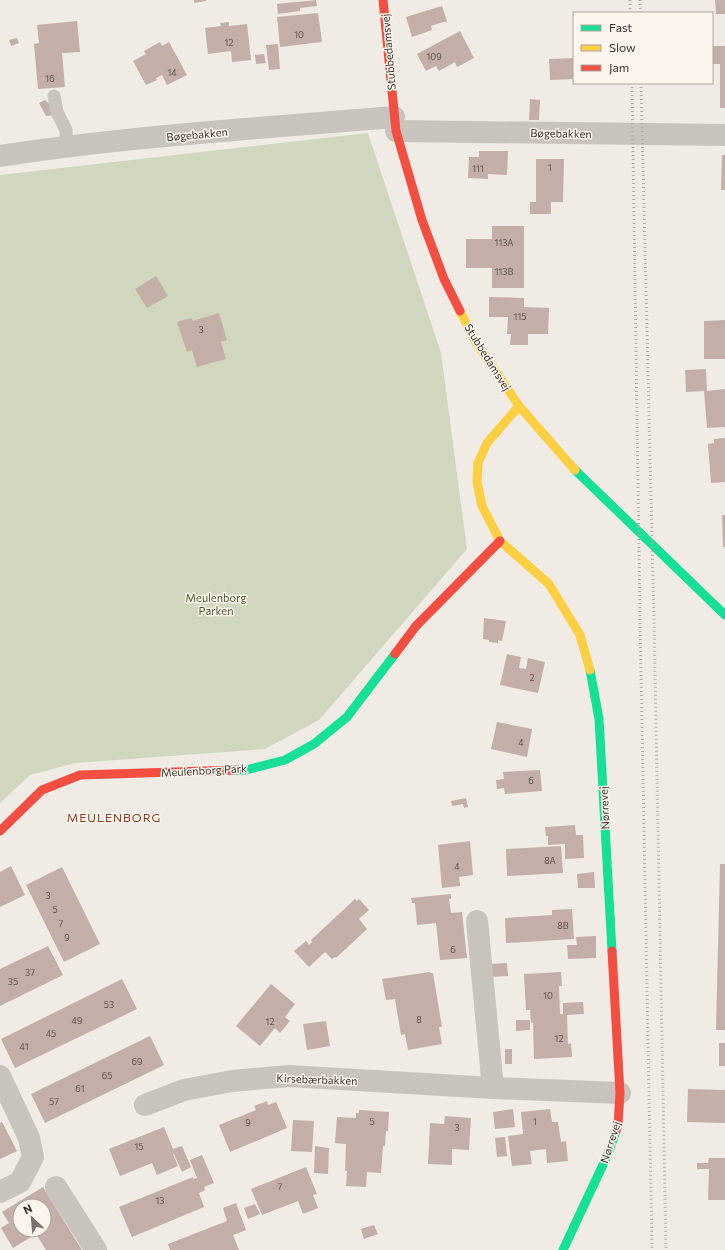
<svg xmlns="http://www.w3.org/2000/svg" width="725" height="1250" font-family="Commissioner,sans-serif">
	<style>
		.green { fill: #d1d6bf }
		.building { fill: #c3afa7; fill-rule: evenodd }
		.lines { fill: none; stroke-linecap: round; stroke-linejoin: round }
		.lane { stroke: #c9c3be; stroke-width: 13 }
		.street { stroke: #c9c3be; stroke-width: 22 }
		.fast { stroke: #16e098; stroke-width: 9 }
		.slow { stroke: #ffcf43; stroke-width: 9 }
		.jam { stroke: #f24e42; stroke-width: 9 }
		.rail { stroke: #b1aca8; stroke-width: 3; stroke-dasharray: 1 3; stroke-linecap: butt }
		.labels { text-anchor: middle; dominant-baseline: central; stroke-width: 3; stroke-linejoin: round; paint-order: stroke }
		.number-label { font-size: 9px; fill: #5d504a }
		.street-label { font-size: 11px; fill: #3b302b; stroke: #fbf5ee }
		.park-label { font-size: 11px; fill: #4a5a2e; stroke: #fbf5ee }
		.neighbourhood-label { font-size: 12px; letter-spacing: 1px; fill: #8c3b22; stroke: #fbf5ee }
	</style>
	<rect width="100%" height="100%" fill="#f0ebe5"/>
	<path class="green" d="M368,133L441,353L467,549L319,720L265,749L75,763L30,775L0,803V175Z"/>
	<path class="building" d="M194,0H206V1L194,3Z
		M316,0L317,6L300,8V11L278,14L277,4Z
		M715,0H725V14H716Z
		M442,6L447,21L431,26L432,30L412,37L406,17Z
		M318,13L322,42L280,47L277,17Z
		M77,21L80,52L62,53L65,87L38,89L34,44L39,43L37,25Z
		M229,22V26L247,24L251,60L232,62L231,51L208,54L205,28L221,26L220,23Z
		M460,31L474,58L457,67L455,62L439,71L436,66L426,71L417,54Z
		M17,38L19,43L11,46L9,40Z
		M160,42L162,46L169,42L187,75L167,85L162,75L156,78L157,80L146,85L133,61L146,54L144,51Z
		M278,44L280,69L269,70L266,45Z
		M712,46H725V108H720V64H712Z
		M264,54L266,63L256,64L255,55Z
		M574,58V79L550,80L549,59Z
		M530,99L540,100L539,120H529Z
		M45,100L55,109V115L46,116L39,103Z
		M479,151H508L507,175L488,174V179L468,178L469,157H479Z
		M722,155H725V190H721Z
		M536,159H564L563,202H551V214H530V202H536Z
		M492,226H524V288H492V268H466V239H492Z
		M156,276L168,296L147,308L135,289Z
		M489,297L524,298V307L549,308L548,334H528V345H510L511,334H507L508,317H489Z
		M219,313L227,340L221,342L226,359L197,367L192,350L187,352L177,322L191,318L193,321Z
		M725,320V359H704V321Z
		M706,369L707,391L725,389V427L707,428L704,391L686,392L685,370Z
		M725,438V482L711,483L708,444L714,443V439Z
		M722,515H725V547H723Z
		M484,618L506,621L502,641L498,640V643L489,642V640L483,639Z
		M507,654L521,657L519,668L526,669L528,658L545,662L538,693L500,685Z
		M497,722L532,729L527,757L491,749Z
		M540,770L542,791L505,794L504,788L497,789L496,780L504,779L503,772Z
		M466,798L468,807L464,808L463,804L452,806L451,801Z
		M575,825L576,835H583L584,858L565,859V844L548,845V836H546L545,827Z
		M470,841L473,875L459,877L460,886L442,888L438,845Z
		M561,846L563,873L507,876L506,849Z
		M720,864H725V1030H716Z
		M11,866L25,895L0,907V872Z
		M62,867L100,944L64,962L26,885Z
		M594,872L595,888H578L577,874Z
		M451,894V899H449L451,913L462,912L467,958L440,960L436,923L417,925L415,903H412L411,898Z
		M355,899L357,901L359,899L369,910L359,919L367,929L336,958L335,957L332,959L325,952L309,967L294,951L306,941L309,945L312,942L311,940Z
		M572,909L574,939L506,943L505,918L552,915V910Z
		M596,936V958L568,959L567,945H577L576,937Z
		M48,946L63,975L0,1006V969Z
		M507,963L508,976L492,977L491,964Z
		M430,972V973H433L442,1027H439L442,1044L408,1050L405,1034L401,1035L395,999L386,1000L382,979Z
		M561,972L562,986H559L560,1014H563V1003L583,1002L584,1014L567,1015L568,1044L571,1043L572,1057L534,1059L533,1022L531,1023L530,1010H526L524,974Z
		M122,979L137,1009L15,1068L1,1039Z
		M271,984L295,1004L285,1017L290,1021L280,1033L275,1028L260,1046L236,1026Z
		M516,1020H530V1030L516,1031Z
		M326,1021L330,1046L307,1050L303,1024Z
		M150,1036L164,1065L45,1123L31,1094Z
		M719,1043H725V1066H719Z
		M505,1049H512V1064H505Z
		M688,1089L725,1090V1123L687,1122Z
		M267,1101L268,1105L276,1102L287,1128L230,1152L219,1125L256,1110L254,1106Z
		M513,1109L515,1127L495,1129L493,1112Z
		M550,1109L552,1122H558L561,1142L566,1141L568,1161L547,1163L546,1149L530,1151L532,1164L512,1166L508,1136L523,1134L521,1112Z
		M359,1110L389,1112L388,1131H386L385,1146H383L381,1173L367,1172L366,1187L346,1186L347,1171H345L346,1144L335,1143L337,1117L356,1118V1113H359Z
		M445,1116L471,1118L469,1150L452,1149V1165L428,1164L430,1123L444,1124Z
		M293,1120L314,1121L312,1152L291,1151Z
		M2,1122L17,1151L0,1159V1123Z
		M164,1127L173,1149L182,1146L191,1167L182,1172L174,1154H173L178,1166L157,1175L152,1163L120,1176L109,1149Z
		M505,1137L507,1156L497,1157L495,1138Z
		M315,1146L329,1148L328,1174L314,1173Z
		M202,1155L214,1183L204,1187L205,1190L199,1193L204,1207L132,1237L119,1207L193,1177V1179L197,1178L190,1160Z
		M709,1158H725V1200H708L709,1169H697V1163H708Z
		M306,1167L317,1194L313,1195L318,1208L303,1214L298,1201L262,1215L251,1189Z
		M43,1187L82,1250H46L36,1234L13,1248L1,1228L9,1223L2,1212ZM20,1206H44V1230H20Z
		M236,1203L246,1230L233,1235L239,1250H170L168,1244L227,1221L223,1208Z
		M255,1204L260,1214L248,1219L244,1208Z
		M374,1225L378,1234L364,1239L361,1229Z"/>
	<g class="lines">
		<path class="lane" d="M54,96L57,112L66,130L67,147"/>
		<path class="street" d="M396,131L725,135
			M0,156C130,136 263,128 394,117
			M477,921L493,1088
			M0,1076L29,1138L33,1157L20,1182L0,1192
			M145,1105L184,1090L232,1081L289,1076L493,1088L620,1093
			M56,1187L96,1250"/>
		<path class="fast" d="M575,470L725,615
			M590,670L599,719L612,951
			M237,770H246L285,760L314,744L347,717L395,654
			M563,1250L608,1154L616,1131"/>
		<path class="slow" d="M460,311L475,341L519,406L575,470
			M519,406L487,443L478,463L477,482L482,506L500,541L549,584L580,635L590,670"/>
		<path class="jam" d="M383,0L396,131L422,220L444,279L460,311
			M395,654L416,626L500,541
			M0,831L42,790L80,775L237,770
			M612,951L620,1093L618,1124L616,1131"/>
		<path class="rail" d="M630,0V13
			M640,0L641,13
			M632,83L640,619L652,1250
			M641,83L654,619L666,1250"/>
	</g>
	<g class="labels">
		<g class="number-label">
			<text x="299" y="34">10</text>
			<text x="229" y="42">12</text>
			<text x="434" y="56">109</text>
			<text x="172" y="72">14</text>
			<text x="50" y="78">16</text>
			<text x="550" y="167">1</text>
			<text x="478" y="168">111</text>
			<text x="504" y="242">113A</text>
			<text x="504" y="271">113B</text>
			<text x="520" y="316">115</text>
			<text x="201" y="329">3</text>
			<text x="532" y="677">2</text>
			<text x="521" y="742">4</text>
			<text x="531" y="780">6</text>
			<text x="550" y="860">8A</text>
			<text x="457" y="866">4</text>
			<text x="48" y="895">3</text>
			<text x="55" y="909">5</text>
			<text x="61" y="923">7</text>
			<text x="563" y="925">8B</text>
			<text x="67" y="937">9</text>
			<text x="453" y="949">6</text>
			<text x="30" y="972">37</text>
			<text x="13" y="981">35</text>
			<text x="548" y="995">10</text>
			<text x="109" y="1004">53</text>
			<text x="419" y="1019">8</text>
			<text x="77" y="1020">49</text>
			<text x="270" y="1021">12</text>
			<text x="51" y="1033">45</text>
			<text x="559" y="1038">12</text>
			<text x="24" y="1046">41</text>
			<text x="137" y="1061">69</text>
			<text x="107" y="1075">65</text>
			<text x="80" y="1088">61</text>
			<text x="54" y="1101">57</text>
			<text x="372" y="1121">5</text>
			<text x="535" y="1121">1</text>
			<text x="248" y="1122">9</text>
			<text x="457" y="1127">3</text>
			<text x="139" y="1146">15</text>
			<text x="280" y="1186">7</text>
			<text x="160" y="1200">13</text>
		</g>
		<g class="street-label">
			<text transform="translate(388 52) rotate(-95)">Stubbedamsvej</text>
			<text transform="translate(561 133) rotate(1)">Bøgebakken</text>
			<text transform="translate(197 134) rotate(-5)">Bøgebakken</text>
			<text transform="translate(488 357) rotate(58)">Stubbedamsvej</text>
			<text transform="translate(204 770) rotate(-3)">Meulenborg Park</text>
			<text transform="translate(604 808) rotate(-93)">Nørrevej</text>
			<text transform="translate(317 1079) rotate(2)">Kirsebærbakken</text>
			<text transform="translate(610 1142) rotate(-72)">Nørrevej</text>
		</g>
		<g class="park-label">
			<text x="216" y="597">Meulenborg<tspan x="216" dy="13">Parken</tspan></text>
		</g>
		<g class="neighbourhood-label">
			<text x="114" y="817">MEULENBORG</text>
		</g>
	</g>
	<rect x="573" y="12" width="140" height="72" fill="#fbf5ee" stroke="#aea6a0"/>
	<rect x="581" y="25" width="20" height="6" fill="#16e098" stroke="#aea6a0"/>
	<text x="609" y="32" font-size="12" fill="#3b302b">Fast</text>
	<rect x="581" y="45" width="20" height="6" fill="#ffcf43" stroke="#aea6a0"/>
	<text x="609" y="52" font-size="12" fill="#3b302b">Slow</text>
	<rect x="581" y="65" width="20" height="6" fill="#f24e42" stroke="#aea6a0"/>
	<text x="609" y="72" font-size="12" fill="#3b302b">Jam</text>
	<g transform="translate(32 1218) rotate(334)"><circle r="19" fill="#fbf5ee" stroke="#aea6a0"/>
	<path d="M0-3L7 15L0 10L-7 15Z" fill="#7a716c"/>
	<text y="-6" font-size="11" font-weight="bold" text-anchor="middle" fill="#3b302b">N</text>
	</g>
</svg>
